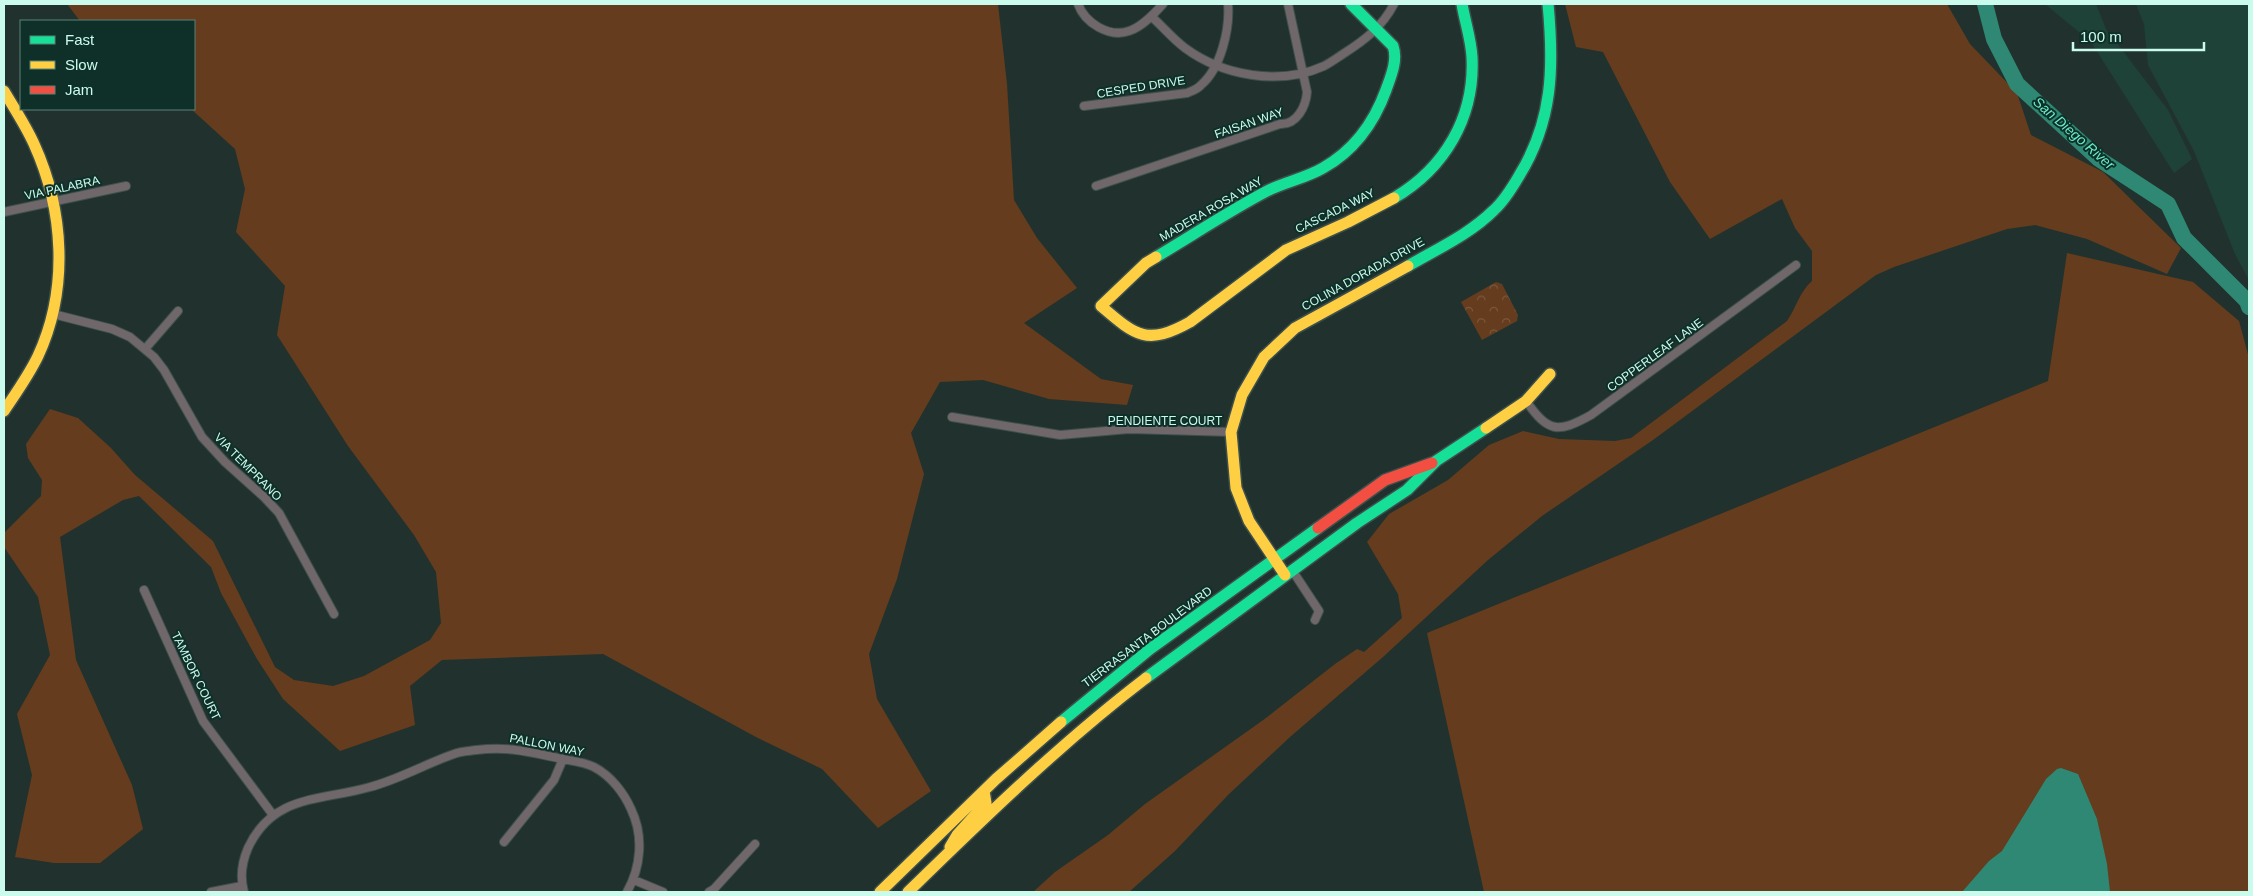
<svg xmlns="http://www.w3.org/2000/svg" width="2253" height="896" font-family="Helvetica,sans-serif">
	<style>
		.built { fill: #1e4138 }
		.grass { fill: #653c1d }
		.park { fill: url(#park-crowns) }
		.water { fill: #2f8874 }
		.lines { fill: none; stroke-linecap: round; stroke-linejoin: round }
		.river { stroke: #2f8874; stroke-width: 16 }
		.street-casing { stroke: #3e504c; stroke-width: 10 }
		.fast-casing { stroke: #3e504c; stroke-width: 14 }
		.slow-casing { stroke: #3e504c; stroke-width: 14 }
		.jam-casing { stroke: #3e504c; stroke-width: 14 }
		.street { stroke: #6f676a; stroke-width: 8 }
		.fast { stroke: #16e098; stroke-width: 11 }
		.slow { stroke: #ffcf43; stroke-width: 11 }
		.jam { stroke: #f24e42; stroke-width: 11 }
		.labels { text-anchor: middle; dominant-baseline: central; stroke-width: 4; stroke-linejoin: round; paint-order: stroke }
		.street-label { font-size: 12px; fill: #cbfbec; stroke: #0e3028 }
		.water-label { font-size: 14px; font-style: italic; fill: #6beecd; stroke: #0e3028 }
	</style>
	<defs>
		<pattern id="park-crowns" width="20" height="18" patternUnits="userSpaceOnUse" patternTransform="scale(1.25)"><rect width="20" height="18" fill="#653c1d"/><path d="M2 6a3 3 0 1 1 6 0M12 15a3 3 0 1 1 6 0" fill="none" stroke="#7a593e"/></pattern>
	</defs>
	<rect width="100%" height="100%" fill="#21322e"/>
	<path class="built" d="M2045,4H2096L2106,29L2168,110L2192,159L2174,173L2091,42Z
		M2136,4H2249V280L2235,254L2194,151L2148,65L2144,24Z"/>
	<path class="grass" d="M67,4H998L1007,84L1014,200L1037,238L1077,288L1024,323L1101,379L1133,385L1127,405L1049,399L983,380L940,382L911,433L924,474L897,579L869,654L877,699L931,791L878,828L822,769L756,737L603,654L442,660L410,686L415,725L340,751L283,699L257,659L221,593L211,567L139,496L123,500L60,537L76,660L132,785L143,829L100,863H54L15,857L32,775L17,714L50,655L38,597L4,547V533L41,496L42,480L28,458L26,444L50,409L78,418L111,448L135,475L213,541L275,667L294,680L333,686L364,676L430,640L441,623L436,572L414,535L348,446L277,335L285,286L236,232L245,189L235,149L191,109H194V21H80Z
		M1565,4H1947L1970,44L2017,93L2031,135L2103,172L2181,248L2167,274L2087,239L2035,225L2007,229L1894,267L1876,275L1653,440L1542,516L1488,560L1383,657L1290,737L1228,795L1175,851L1129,892H1033L1055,872L1108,835L1145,804L1266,718L1335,664L1357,649L1364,652L1402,618L1398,594L1367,542L1389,514L1448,480L1489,445L1523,431L1559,439L1615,441L1631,438L1787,321C1796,308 1800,291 1812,281V251L1795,228L1782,199L1710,239L1670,182L1603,52L1576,47Z
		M2067,253L2193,282L2239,321L2249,358V892H1484L1427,633L2048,381Z"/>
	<path class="park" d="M1496,282L1502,284L1518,315L1517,321L1482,340L1461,302Z"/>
	<path class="water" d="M2061,768L2078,774L2097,819L2107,864L2110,892H1962L1989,861L2002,851L2046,779L2057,769Z"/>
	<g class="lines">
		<path class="river" d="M1985,4L1994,39L2017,84L2099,159L2168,204L2184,238L2247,301L2249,307"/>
		<g class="street-casing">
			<path id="street" d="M1078,4C1085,23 1109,38 1129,31C1142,27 1154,14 1163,4
				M1152,17C1163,27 1173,39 1185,48C1223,76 1280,86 1324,66C1330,63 1337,58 1343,54C1365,40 1382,27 1394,4
				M1084,106L1187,93C1192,91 1198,89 1201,85C1221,68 1230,29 1228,4
				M1096,186L1280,124C1297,125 1306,106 1307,92L1288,4
				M4,212L126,186
				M53,314L112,329L130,337L154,357L164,370L202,437L225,462L264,497L279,513L334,614
				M145,349L178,311
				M1526,401C1548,432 1557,434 1591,415L1796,265
				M952,417L1060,435L1129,429L1231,432
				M1292,570L1319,611L1315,620
				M144,590L203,721L273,815
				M504,842L554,780L563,759
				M634,880L663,892
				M211,892L242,886
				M244,892C240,878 242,862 248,848C273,794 321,801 370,787C400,779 425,764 454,754C461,751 469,751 476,750C510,746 529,752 562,759C573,761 584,762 594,767C611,776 624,793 631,809C644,836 641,867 627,892
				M709,892L714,889L755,844"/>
		</g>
		<g class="fast-casing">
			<path id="fast" d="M1394,198C1445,168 1475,117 1472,57C1471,39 1465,22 1462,4
				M1156,257C1193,235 1229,211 1267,191C1285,182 1306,178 1323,168C1355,150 1374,123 1386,90C1391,76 1398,60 1393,46L1351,4
				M1408,266C1437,249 1470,234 1494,210C1504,201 1512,188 1519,176C1553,121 1554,67 1548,4
				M1146,678L1357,523L1407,490L1436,461L1486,428
				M1061,722L1150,649L1318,528"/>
		</g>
		<g class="slow-casing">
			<path id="slow" d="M4,91C14,108 26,126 34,144C64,210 69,289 38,356C29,375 16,393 4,411
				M1156,257L1146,263L1101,306C1136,336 1147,346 1190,322L1286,250L1348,222L1394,198
				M1486,428L1526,401L1550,374
				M1285,575L1249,521L1236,488L1231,432L1242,395L1264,357L1295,328L1408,266
				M950,847L957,835L986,803L984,791
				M880,892L996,779L1061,722
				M908,892C985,817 1061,743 1146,678"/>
		</g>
		<g class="jam-casing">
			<path id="jam" d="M1318,528L1385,480L1432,463"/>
		</g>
		<use href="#street" class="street"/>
		<use href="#fast" class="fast"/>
		<use href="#slow" class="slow"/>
		<use href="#jam" class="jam"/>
	</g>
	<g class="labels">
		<g class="street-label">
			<text transform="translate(1141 87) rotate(-9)">CESPED DRIVE</text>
			<text transform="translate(1249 123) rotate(-19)">FAISAN WAY</text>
			<text transform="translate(62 188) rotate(-12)">VIA PALABRA</text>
			<text transform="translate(1211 209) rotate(-30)">MADERA ROSA WAY</text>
			<text transform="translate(1335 211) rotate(-26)">CASCADA WAY</text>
			<text transform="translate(1363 274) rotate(-29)">COLINA DORADA DRIVE</text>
			<text transform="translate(1655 355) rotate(-36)">COPPERLEAF LANE</text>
			<text x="1165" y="421">PENDIENTE COURT</text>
			<text transform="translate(248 467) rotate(45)">VIA TEMPRANO</text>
			<text transform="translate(1147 637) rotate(-37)">TIERRASANTA BOULEVARD</text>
			<text transform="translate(196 676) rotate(64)">TAMBOR COURT</text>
			<text transform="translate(547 745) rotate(11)">PALLON WAY</text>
		</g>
		<g class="water-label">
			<text transform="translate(2074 133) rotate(41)">San Diego River</text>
		</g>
	</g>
	<rect width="2253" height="896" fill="none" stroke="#cbfbec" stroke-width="10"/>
	<rect x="20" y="20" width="175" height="90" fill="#0e3028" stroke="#5a8176"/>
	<rect x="30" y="36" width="25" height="8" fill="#16e098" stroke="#5a8176"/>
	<text x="65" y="45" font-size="15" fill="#cbfbec">Fast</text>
	<rect x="30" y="61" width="25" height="8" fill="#ffcf43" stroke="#5a8176"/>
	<text x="65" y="70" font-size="15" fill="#cbfbec">Slow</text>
	<rect x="30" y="86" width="25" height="8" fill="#f24e42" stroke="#5a8176"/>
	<text x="65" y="95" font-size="15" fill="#cbfbec">Jam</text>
	<path d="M2073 42v8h131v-8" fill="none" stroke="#cbfbec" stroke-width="2.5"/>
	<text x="2080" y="42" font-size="15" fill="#cbfbec" stroke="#0e3028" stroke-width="4" paint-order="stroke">100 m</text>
</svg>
